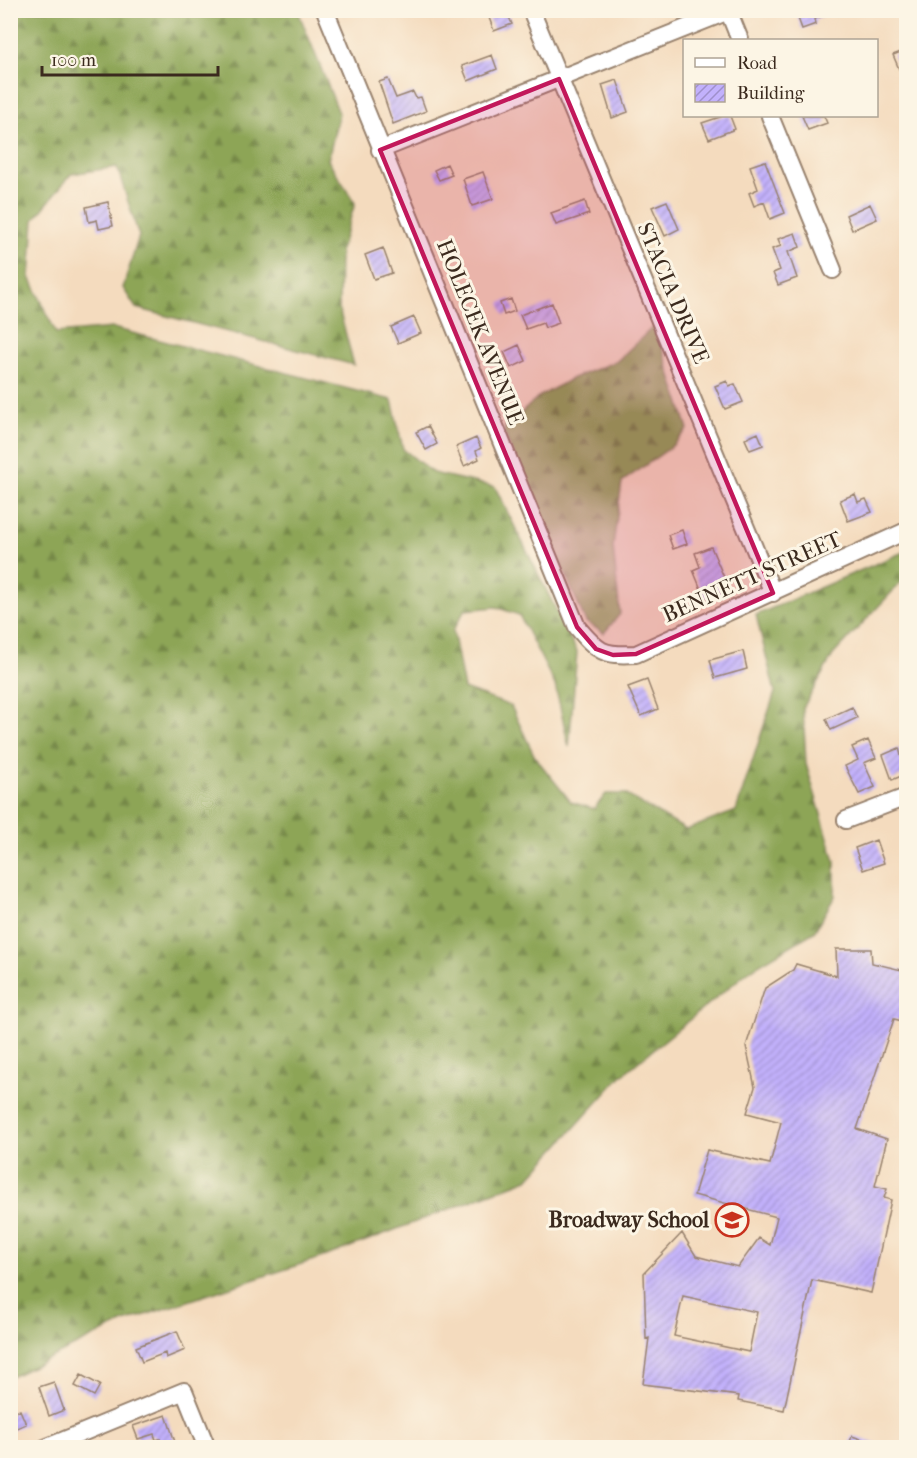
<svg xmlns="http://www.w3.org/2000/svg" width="917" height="1458" font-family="'IM FELL French Canon',serif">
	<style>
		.forest { fill: url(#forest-firs); stroke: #64683a; stroke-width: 1.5 }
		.building { fill: url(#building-hatch); fill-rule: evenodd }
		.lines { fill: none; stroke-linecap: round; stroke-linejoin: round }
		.minor-casing { stroke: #98826e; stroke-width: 20 }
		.minor { stroke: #fff; stroke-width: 16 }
		.marked { fill: #c2185b; fill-opacity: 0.2; stroke: #c2185b; stroke-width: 4.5; stroke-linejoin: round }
		.labels { text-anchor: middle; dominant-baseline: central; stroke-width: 6; stroke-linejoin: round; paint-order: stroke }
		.street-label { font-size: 22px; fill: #3b2a1e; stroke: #fcf5e5 }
		.poi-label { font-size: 22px; font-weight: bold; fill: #3b2a1e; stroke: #fcf5e5; text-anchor: end }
	</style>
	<defs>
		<pattern id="forest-firs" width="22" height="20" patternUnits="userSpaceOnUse" patternTransform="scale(1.5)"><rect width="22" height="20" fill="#8da556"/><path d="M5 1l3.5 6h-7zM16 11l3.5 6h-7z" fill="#748747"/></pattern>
		<pattern id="building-hatch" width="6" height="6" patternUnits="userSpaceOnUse" patternTransform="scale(1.5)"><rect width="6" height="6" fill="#c2b1fc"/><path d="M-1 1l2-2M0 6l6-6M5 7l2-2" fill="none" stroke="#9f90cb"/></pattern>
	</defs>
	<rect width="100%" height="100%" fill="#fcf5e5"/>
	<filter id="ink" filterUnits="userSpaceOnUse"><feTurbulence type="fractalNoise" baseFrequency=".0167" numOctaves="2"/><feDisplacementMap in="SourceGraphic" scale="12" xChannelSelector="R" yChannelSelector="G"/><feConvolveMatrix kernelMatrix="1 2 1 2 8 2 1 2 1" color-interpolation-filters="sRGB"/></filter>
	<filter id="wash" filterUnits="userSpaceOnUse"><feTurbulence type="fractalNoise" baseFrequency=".008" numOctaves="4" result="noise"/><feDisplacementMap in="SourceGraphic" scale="24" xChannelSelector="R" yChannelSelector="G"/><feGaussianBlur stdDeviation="1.35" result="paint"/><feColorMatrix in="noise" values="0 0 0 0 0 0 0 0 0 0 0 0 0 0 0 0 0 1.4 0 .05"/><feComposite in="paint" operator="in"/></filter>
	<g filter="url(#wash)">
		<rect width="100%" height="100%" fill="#f4dbbe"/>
		<path class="forest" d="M11,10L298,11L339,113L328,160L355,203L340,252L339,309L354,365L136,308L123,288L139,236L117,167L71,174L34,220L30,277L56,333L113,328L392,400L403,449L433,473L495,487L577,652L569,747L555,685L519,615L496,607L465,610L453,630L464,689L511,706L535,757L571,802L594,809L606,794H625L686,830L736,811L775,692L756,615L906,551V577L833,655L803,708L806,764L835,861V896L814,932L750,970L621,1076L528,1179L329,1255L124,1322L11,1377Z
			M655,325L688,429L671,447L622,482L613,546L620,614L604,633L586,622L504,433L507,413L520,414L538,397L573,378L617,361Z"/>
		<g id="blocks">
			<path class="building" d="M502,10H506L512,24L494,31L488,15Z
				M795,10H835V11L815,19L816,24L802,29Z
				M906,50V66L899,69L893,55Z
				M492,55L497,69L468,81L462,66Z
				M388,79L396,98L413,92L416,98L421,97L426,111L393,124L379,82Z
				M617,80L628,112L612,118L602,85Z
				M723,116H730L735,129L709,139L702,123Z
				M802,116H824L827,123L808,130Z
				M765,161L785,213L770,219L764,202L754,206L749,193L758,189L750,166Z
				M447,164L452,175L439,180L434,170Z
				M483,172L493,199L472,206L463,179Z
				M585,201L589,214L556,225L551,213Z
				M667,201L679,229L665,236L652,207Z
				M108,202L113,226L99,229L97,220L89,222L86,207Z
				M870,204L877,219L852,230L846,215Z
				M795,233L800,247L788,252L797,278L778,285L773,273L780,270L772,249L781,246L778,239Z
				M383,248L392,273L374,279L365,255Z
				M511,299L515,311L504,315L500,303Z
				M552,303L559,323L545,328L543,323L526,329L520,315Z
				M414,317L421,333L398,343L391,327Z
				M519,345L526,361L511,368L504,352Z
				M727,381L729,386L735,384L743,402L725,409L715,386Z
				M428,426L437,444L426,450L416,432Z
				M758,433L763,445L750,450L745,439Z
				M476,438L481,448L476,451L479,459L464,466L456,447Z
				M855,494L858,502L866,499L872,512L848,521L840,500Z
				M682,530L687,544L673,549L668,535Z
				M711,547L729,589L705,599L693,570L700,567L695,553Z
				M743,651L747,669L715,678L710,660Z
				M647,680L658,709L641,716L628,687Z
				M852,707L857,718L831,730L826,719Z
				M868,740L876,758L864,763L875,787L859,794L845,766L858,760L852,747Z
				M899,748L906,774L892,780L883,755Z
				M876,840L884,863L863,870L855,848Z
				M836,949H871L872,963L906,971V1022L894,1019L857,1129L887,1139L875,1186L887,1189L884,1198L891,1200L871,1293L812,1280L784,1410L738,1401L739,1396L643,1384L649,1338L646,1339L644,1273L682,1233L696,1256L738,1267L759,1238L770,1245L777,1217L694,1195L707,1150L770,1164L781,1122L747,1113L755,1087L746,1046L765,988L793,970L796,964L837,976ZM683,1296L757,1312L749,1352L674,1336Z
				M177,1331L185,1350L166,1358L165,1353L142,1362L136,1347Z
				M81,1375L100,1385L94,1396L75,1386Z
				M54,1382L64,1410L49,1416L39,1387Z
				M20,1410L26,1424L10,1431V1414Z
				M166,1415L177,1448H162L160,1439L156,1440L154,1434L138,1439L133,1426Z
				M852,1436L883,1446V1448H848Z"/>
		</g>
	</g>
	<g filter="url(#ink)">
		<use href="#blocks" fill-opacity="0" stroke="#98826e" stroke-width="1.5"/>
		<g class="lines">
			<g class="minor-casing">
				<path id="minor" d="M325,10L577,627C598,652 603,656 636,654L906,531
					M531,10L773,593
					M728,10L740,40
					M770,116L833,270
					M380,150L731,10
					M846,820L906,797
					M45,1448L184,1391L207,1448"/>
			</g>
			<use href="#minor" class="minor"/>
		</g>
	</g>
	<path class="marked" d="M559,79L773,593L636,654L613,655L596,649L577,627L380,150Z"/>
	<defs>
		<g id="school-ring" transform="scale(1.725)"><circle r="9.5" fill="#fcf5e5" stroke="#c8321e" stroke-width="1.5"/><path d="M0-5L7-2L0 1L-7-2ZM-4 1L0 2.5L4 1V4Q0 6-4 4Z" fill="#c8321e"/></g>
	</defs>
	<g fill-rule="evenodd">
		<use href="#school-ring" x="732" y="1220"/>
	</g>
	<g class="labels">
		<g class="street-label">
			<text transform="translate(673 293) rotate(67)">STACIA DRIVE</text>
			<text transform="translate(480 332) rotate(68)">HOLECEK AVENUE</text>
			<text transform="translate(752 577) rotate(-24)">BENNETT STREET</text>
		</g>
		<g class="poi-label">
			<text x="709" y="1220">Broadway School</text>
		</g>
	</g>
	<rect width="917" height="1458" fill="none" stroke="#fcf5e5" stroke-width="36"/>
	<rect x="683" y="39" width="195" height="78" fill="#fcf5e5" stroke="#afa495" stroke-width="1.5"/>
	<rect x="695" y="58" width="30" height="9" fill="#ffffff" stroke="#afa495" stroke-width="1.5"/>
	<text x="737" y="69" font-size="18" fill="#3b2a1e">Road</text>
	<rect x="695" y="84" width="30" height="18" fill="url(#building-hatch)" stroke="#afa495" stroke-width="1.5"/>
	<text x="737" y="99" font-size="18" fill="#3b2a1e">Building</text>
	<path d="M42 66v9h176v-9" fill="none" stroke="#3b2a1e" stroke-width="3"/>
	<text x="51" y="66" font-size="18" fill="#3b2a1e" stroke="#fcf5e5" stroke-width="4.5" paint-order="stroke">100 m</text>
</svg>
